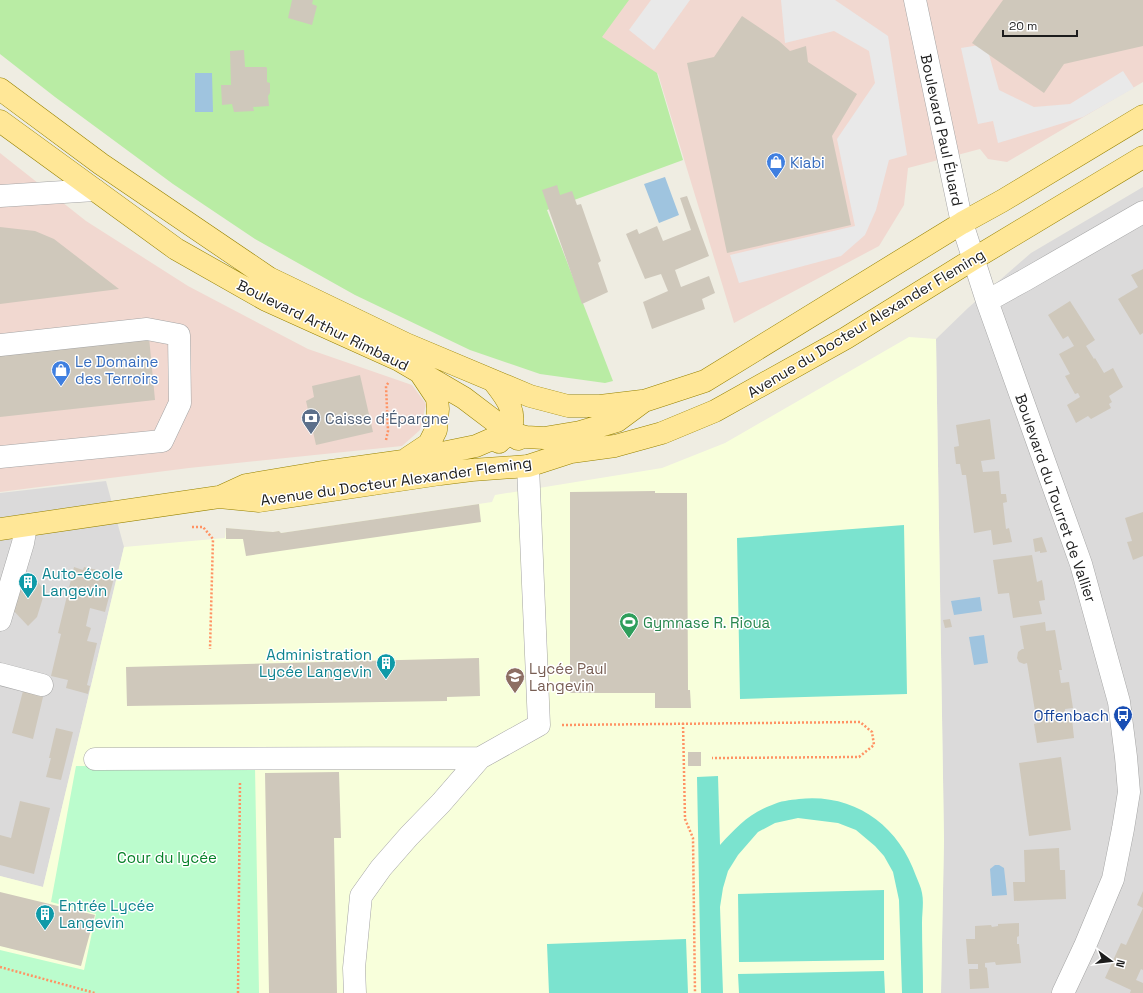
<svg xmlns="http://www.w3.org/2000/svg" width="1143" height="993" font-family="'Space Grotesk',sans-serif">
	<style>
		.residential { fill: #dbdada }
		.commercial { fill: #f1d8d0 }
		.education { fill: #f8ffdb }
		.grass { fill: #b9eca4 }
		.park { fill: #bbfccd }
		.pitch { fill: #7be3cf }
		.parking { fill: #e9e9e9 }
		.water { fill: #9fc4df }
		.building { fill: #cfc8bb }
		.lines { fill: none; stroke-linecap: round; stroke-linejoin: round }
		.minor-casing { stroke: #a4a4a4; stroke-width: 23 }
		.major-casing { stroke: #968200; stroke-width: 23 }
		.path { stroke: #ff9263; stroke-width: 2.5; stroke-dasharray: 2 2; stroke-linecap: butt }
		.minor { stroke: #fff; stroke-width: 22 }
		.major { stroke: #ffe797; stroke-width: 22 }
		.labels { text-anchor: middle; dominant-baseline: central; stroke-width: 3; stroke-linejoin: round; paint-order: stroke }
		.street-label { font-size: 15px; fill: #1d1d1d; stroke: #fff }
		.shop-label { font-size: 15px; fill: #366cbe; stroke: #fff; text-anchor: start }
		.service-label { font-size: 15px; fill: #4e5e75; stroke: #fff; text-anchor: start }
		.culture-label { font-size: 15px; fill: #0d838f; stroke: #fff; text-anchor: start }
		.leisure-label { font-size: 15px; fill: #27864d; stroke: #fff; text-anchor: start }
		.education-label { font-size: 15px; fill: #785e54; stroke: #fff; text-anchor: start }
		.transit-label { font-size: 15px; fill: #164399; stroke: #fff; text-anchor: end }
		.park-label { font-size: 15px; fill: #058128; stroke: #fff }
	</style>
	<rect width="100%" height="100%" fill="#efede2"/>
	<path class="residential" d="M1143,187V993H941L944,840L936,339L968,308L1031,253Z
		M106,481L124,547L43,887L0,876V493Z"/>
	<path class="commercial" d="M628,0H1143V82L1007,162L988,159L980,149L908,168L904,205L879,246L734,323L658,74L599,38Z
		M0,153L86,221L188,286L308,349L412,385L426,404L420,430L402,446L189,468L0,492Z"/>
	<path class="education" d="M909,337L936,339L944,840L941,993H0V876L43,887L124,547L225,538L226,528L273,532L279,531L281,533L492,502L495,495L662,468L725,443Z"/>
	<path class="grass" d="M0,0H629L602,37L657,73L683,160L547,210L613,381L605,383L540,374L470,350L355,295L255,239L173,184L55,97L0,54Z"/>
	<path class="park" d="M76,766L255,767L259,993H0V950L84,970L96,914L51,902Z"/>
	<path class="pitch" d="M904,525L907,694L740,699L737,538Z
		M718,776L720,845C737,827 748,814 772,805C780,801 790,800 799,799C853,793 898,824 916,876C918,881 921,887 922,893C924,902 922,913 922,923C922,946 923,970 923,993H902L899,900L893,872L884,856L875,846L856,830L838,823L798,818L775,823L758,832L738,855L728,871L723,888L720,907L723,993H701L697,777Z
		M884,890V960L739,962L738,894Z
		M686,939L688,993H549L547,944Z
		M884,971L885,993H739L738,974Z"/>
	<path class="parking" d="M651,0H690L654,50L629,30Z
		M781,0H835L888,36L907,155L889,160L876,210L865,235L841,256L739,283L730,255L855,226L837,139L875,83L869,51L834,31L785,43Z
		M986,44L999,90L1034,107L1070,104L1123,71L1134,88L1083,117L998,143L993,121L978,124L961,48Z"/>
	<path class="water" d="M195,73H212L213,112H195Z
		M665,177L679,215L659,223L644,184Z
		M980,597L982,611L954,615L951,601Z
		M984,635L988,663L974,665L969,637Z
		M995,865H999L1004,868L1007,895L992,896L990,869Z"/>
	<path class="building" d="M292,0H313L312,4L317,6L312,25L288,18Z
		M1003,0H1143V46L1064,64L1044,93L972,43Z
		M742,16L779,41L790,51L806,46L808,62L857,94L832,136L851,225L727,253L687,63L714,57Z
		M244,50L245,67H266L267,68V82L270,83V93L268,96L269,106L253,107L254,111L234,112L232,104L222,105L221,85H231L230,51Z
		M557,185L560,195L572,191L577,205L581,204L601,261L598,263L608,292L582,304L542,190Z
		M687,196L709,256L675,270L681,287L709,276L715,293L702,299L705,309L652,329L643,302L668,291L661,274L645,279L626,234L637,229L639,234L657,226L663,241L691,230L680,198Z
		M0,227L35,231L54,239L119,289L0,304Z
		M1143,269V333L1140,335L1118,299L1138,287L1131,275Z
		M1070,301L1095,340L1086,346L1094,359L1095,358L1104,373L1113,368L1123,387L1109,396L1112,402L1109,404L1111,408L1091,419L1088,416L1076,423L1067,405L1080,397L1078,393L1075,394L1065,376L1070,374L1059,354L1074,346L1068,336L1063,339L1048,315Z
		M149,337L155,400L0,417V352Z
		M360,375L373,432L316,445L306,401L314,397L312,386Z
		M990,419L995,459L981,461L983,472L999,471L1001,494H1006L1007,502L1003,503L1006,529L1009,528L1012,542L993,545L991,530L974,533L966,475H962L960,464H956L954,447L959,446L956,425Z
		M655,491V493H687L688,690H690L691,708H655V693H570V492Z
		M479,504L481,522L253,555L246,556L243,539H226V528L273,532L279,531L281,533Z
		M1143,512V556L1133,560L1127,542L1132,541L1125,518Z
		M1042,537L1047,552L1040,553V551L1035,552L1033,539Z
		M1032,555L1037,582L1042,580L1043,585L1045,600L1039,601L1042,614L1013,618L1009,593L998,594L993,560Z
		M74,567L83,570L84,567L115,574L105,612L90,608L86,626L91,628L87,641L97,643L87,685L90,686L88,694L66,688L68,680L51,676L61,634L58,633Z
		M31,573L45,591L37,617L28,626L11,608L21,582Z
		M950,619L952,627L945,628L943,620Z
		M1045,622L1046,631L1055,630L1062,670H1059L1061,683L1069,682L1073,708L1065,709L1066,720L1072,719L1074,738L1037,743L1034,724L1037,723L1027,663L1024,664L1019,662L1017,658L1018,652L1022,649H1024L1020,626Z
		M479,658L480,696L447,697V701L127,706L126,667Z
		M23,691L43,697L33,739L12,733Z
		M56,728L73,732L61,780L46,777L51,758H49Z
		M688,752H701V766H688Z
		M1061,757L1071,830L1029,836L1019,763Z
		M339,772L341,838H334L337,993H269L265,773Z
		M20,801L50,808L34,874L0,865V835L11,838Z
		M1059,848L1060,870H1065L1066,899L1014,901L1013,882H1025L1024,850Z
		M1143,891V908L1137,905Z
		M0,892L95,915L81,966L0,946Z
		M1143,908V970L1141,969L1136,980L1143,983V993H1130L1131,990L1105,978L1121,943L1126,945Z
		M1019,923V936L1017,937V944H1019L1021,963L996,965L995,962L985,963V967L987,968L989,988L970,989L969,969H978V964H968L966,939H975V926L991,925L992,927L998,926V924Z"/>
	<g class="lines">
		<g class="minor-casing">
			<path id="minor" d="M915,0L962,223L987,301L1081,564L1119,702L1126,757L1129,792L1123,829L1113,879L1085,946L1063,993
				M0,196L95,190
				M987,301L1025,280L1143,212
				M0,345L147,329L179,335L180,403L162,441L0,457
				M0,620L23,543L26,526
				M0,674L42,685
				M95,759L480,758L539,725L528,466
				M355,993L354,968L361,896L381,868L409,836L441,803L480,758"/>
		</g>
		<g class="major-casing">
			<path id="major" d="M0,89L101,164L269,278L406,344L530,396L568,406H600L642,401
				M0,121L176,249L266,300L399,360L464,398L518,439
				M494,382C505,396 520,414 508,433C506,436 502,439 499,442
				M408,458L429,444L436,430L438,409L437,398L421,374
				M222,496L246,485L317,473L403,461L476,446L508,432L526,437L544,438L580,432L617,421L644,401L705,381L962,223L1002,201L1143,116
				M0,529L219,497L259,501L440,474L472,470L528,466L571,452L615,446L662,433L715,411L846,338L975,258L1143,157"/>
		</g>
		<path class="path" d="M386,440L388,431L386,386L389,382
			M192,527H203L213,539L210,649
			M683,723L685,819L693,838L695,993
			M562,725L860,722L872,732L874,745L859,757L712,758
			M0,967L95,993
			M238,993L240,781"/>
		<use href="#minor" class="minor"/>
		<use href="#major" class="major"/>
	</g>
	<defs>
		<g id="shop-pin" transform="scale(1)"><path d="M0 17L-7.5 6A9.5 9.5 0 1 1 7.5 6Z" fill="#3f7fe0" stroke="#fff"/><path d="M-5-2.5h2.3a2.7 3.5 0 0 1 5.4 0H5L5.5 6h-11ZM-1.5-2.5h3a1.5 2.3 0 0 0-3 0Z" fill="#fff"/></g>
		<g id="bank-pin" transform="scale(1)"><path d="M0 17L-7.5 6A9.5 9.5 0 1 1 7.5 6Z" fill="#5c6f8a" stroke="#fff"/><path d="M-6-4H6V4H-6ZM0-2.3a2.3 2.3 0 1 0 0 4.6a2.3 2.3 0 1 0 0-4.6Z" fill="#fff"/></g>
		<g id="building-pin" transform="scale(1)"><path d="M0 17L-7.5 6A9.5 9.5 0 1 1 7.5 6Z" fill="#0f9aa8" stroke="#fff"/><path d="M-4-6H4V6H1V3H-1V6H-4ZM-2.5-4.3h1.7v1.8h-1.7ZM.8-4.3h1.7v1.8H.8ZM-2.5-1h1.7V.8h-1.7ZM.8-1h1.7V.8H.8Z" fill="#fff"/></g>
		<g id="stadium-pin" transform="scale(1)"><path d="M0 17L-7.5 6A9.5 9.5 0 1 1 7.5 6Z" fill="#2e9e5b" stroke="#fff"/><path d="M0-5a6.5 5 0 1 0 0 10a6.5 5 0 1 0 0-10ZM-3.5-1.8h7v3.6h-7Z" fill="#fff"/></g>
		<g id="school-pin" transform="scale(1)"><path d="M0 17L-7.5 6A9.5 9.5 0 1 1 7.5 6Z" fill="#8d6e63" stroke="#fff"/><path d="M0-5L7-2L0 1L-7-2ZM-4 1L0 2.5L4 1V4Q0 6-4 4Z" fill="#fff"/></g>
		<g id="bus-pin" transform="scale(1)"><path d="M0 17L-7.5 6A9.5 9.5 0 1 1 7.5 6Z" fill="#1a4fb4" stroke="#fff"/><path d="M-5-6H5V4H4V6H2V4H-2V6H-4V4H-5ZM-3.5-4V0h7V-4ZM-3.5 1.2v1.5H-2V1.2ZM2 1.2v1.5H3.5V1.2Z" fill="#fff"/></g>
	</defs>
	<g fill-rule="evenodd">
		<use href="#shop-pin" x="776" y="162"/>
		<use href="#shop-pin" x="61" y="370"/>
		<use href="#bank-pin" x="311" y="418"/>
		<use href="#building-pin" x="28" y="582"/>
		<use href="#stadium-pin" x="629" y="622"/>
		<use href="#building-pin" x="386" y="663"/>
		<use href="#school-pin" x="515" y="677"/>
		<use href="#bus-pin" x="1123" y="715"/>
		<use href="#building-pin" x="45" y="914"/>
	</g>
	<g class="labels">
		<g class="street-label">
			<text transform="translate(942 130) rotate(78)">Boulevard Paul Éluard</text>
			<text transform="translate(866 323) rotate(-31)">Avenue du Docteur Alexander Fleming</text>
			<text transform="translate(323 325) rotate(26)">Boulevard Arthur Rimbaud</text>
			<text transform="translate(396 481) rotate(-8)">Avenue du Docteur Alexander Fleming</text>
			<text transform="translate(1056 498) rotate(71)">Boulevard du Tourret de Vallier</text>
		</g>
		<g class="shop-label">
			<text x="790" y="162">Kiabi</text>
			<text x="75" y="361">Le Domaine<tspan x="75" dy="17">des Terroirs</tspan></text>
		</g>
		<g class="service-label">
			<text x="325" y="418">Caisse d'Épargne</text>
		</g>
		<g class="culture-label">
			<text x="42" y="573">Auto-école<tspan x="42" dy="17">Langevin</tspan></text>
			<text x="372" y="654" text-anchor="end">Administration<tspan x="372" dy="17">Lycée Langevin</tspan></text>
			<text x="59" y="905">Entrée Lycée<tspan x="59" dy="17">Langevin</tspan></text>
		</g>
		<g class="leisure-label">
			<text x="643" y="622">Gymnase R. Rioua</text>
		</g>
		<g class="education-label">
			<text x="529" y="668">Lycée Paul<tspan x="529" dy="17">Langevin</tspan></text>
		</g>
		<g class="transit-label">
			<text x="1109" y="715">Offenbach</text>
		</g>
		<g class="park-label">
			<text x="167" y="857">Cour du lycée</text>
		</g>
	</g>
	<g transform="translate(1111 961) rotate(105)" stroke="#ffffff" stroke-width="3" paint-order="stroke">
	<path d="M0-3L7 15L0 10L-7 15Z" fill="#1d1d1d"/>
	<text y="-6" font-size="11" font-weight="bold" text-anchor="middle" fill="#1d1d1d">N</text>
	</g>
	<path d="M1003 30v6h74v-6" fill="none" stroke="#1d1d1d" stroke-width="2"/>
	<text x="1009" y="30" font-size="12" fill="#1d1d1d" stroke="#ffffff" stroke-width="3" paint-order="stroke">20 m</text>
</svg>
